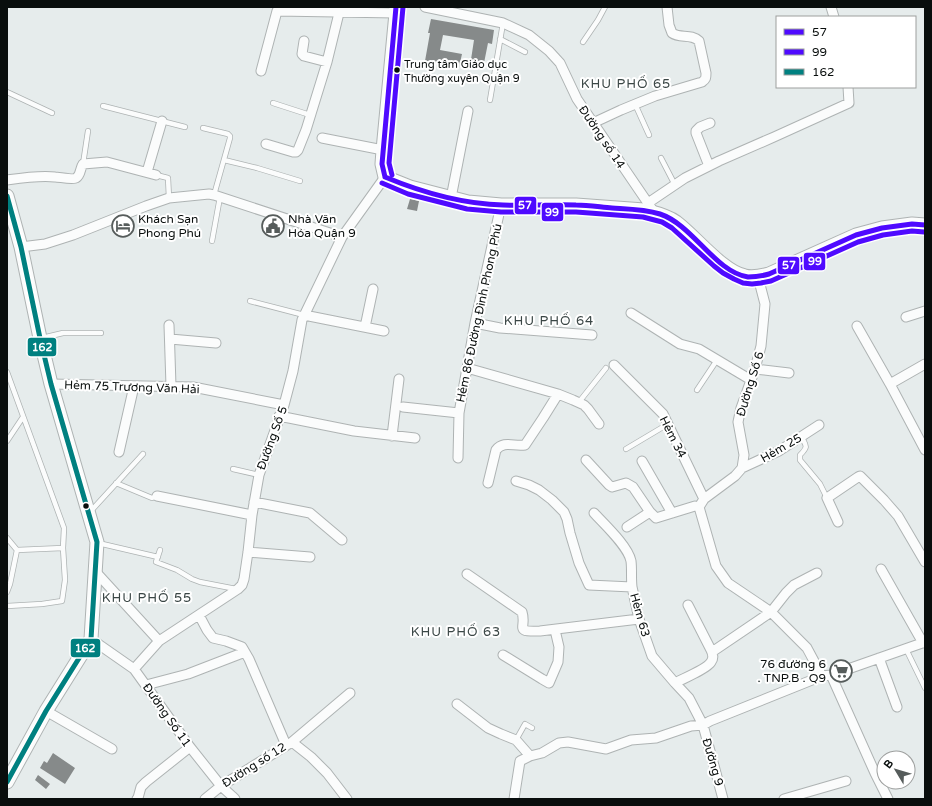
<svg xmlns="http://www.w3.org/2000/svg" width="932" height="806" font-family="'Varela Round',sans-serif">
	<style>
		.building { fill: #868a8a }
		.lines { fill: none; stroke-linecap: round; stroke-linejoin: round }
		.lane-casing { stroke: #aeb3b3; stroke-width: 6 }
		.street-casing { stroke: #aeb3b3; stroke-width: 11 }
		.secondary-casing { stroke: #aeb3b3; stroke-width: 15 }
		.lane { stroke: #fbfcfc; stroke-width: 4.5 }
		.street { stroke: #fbfcfc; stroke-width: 9 }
		.secondary { stroke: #fbfcfc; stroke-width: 13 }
		.bus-1-casing { stroke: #fff; stroke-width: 8 }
		.bus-2-casing { stroke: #fff; stroke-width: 8 }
		.bus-3-casing { stroke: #fff; stroke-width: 8 }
		.bus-1 { stroke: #4f0aff; stroke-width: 5 }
		.bus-2 { stroke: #4f0aff; stroke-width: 5 }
		.bus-3 { stroke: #008080; stroke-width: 5 }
		.bus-dot { fill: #090e0d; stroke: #fff; stroke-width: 1.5 }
		.labels { text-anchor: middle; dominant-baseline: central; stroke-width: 4; stroke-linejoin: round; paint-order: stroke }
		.bus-label { font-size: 11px; fill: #090e0d; stroke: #fff; text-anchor: start }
		.street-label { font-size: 12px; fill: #090e0d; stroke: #fff }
		.poi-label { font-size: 12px; fill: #090e0d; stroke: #fff; text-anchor: start }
		.neighbourhood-label { font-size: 13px; letter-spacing: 1px; fill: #3b4746; stroke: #fff }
		.line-badge { stroke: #fff; stroke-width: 1.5 }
		.badge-label { font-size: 11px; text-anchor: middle; font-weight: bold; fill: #fff }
	</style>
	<rect width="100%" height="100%" fill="#e6ecec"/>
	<path class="building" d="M431,19L494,30L492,44L488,43L483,68L470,66L474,40L443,35L440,50L462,54L459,67L425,61L430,33H428Z
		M410,199L419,201L417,211L407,209Z
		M53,753L75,768L65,784L40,768L44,761L47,763Z
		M38,775L50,784L46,789L35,780Z"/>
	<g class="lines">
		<g class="lane-casing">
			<path id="lane" d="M500,39L525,52
				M583,42L598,20L605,7
				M7,92L52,113
				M490,100L503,23
				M273,103L310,115
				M635,104L649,135
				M103,106L185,127
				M203,128L228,134L230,136V138L214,195
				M661,158L675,185
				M224,160L257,168L300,181
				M83,164L88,131
				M156,175L168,178L169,198
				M212,241L220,197
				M250,301L304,315
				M42,338L63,333H101
				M7,372L64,528L63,548L65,580L62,601L42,604L7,606
				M697,390L717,360
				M579,402L606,368
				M801,436C806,446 809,446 800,455V460L820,484L827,498
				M7,441L23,417
				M626,449L668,424
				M233,469L259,475
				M116,483L152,498L157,496
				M90,512L143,454
				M7,538L17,550L63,548
				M98,543L158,557
				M160,550L156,562L177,570L192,579L200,582L236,589
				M7,592L10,584L17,550
				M906,649L925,688
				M516,740L525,724L532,728"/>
		</g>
		<g class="street-casing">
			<path id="street" d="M425,7L503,23L529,35L549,51L560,63L577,99L654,212
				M831,7L834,17
				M304,41L302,54L304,56L327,62
				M261,71L277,11L396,13
				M593,123L621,110L655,96L702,82C706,79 706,78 706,73L699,41C691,33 680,39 672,33L669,25L667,7
				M322,138L383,150
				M266,144L293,152H296L298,150L306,130L327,62L339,13
				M709,166L696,133V131L700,127L710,123
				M147,172L162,121
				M7,180C21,178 41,175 55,177C59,177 73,180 76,178C81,175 80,168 83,164L107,162L156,175
				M451,198L468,111
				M648,203L685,178L719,161L774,137L849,103L848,87
				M21,247L45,244L73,235L146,206L169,198L209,194L214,195L342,237
				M758,277L765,304L761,346L755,369L741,408L738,422L744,455L742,468L735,476L704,499L699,507L716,566L728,583L771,612L807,648L822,676
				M631,313L680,344L699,349L751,380
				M304,315L384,331
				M906,317L925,311
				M475,323L500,328L592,335
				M169,325L171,386
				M857,326L890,384L925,450
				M365,327L373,289
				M170,339L216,343
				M614,365L663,414L704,499
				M467,368L558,394L573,400L584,405L588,409L599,424
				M755,369L789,373
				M51,384L193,387L284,405
				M890,384L925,364
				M403,407L459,413L475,323L501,205
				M279,416L354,431L415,438
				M392,436L399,379
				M119,452L134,386
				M458,458L459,413
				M586,460L609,485L612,487L626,483L633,487L650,512
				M642,461L672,513
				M742,468L779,451L819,425
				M516,481L529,485L539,490L552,500L564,512L567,519L570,533L579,563L589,585L632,587L639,619L652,656L675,683L689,698L703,725L723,799
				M488,483L496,450C504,440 514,447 525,445L543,418L558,394
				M157,496L252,515
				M254,502L310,513L342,540
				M594,513C604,524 628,546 631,561C632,569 631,578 632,587
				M838,522L827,498L858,477L860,476L884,500L898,516L925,562
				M627,527L650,512L656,518L695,506L699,507
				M248,552L310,557
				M881,569L923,643
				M94,570L159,641
				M467,574L522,612C527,628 513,632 540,631L639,619
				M199,615L207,630L213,638L226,641L242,647L249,659L286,745
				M91,639L134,669L190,747L221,786L232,796L235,799
				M712,652L771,612L786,593L794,585L817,573
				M503,655L542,679L549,683L558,662L559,647L555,630
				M879,658L897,707
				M134,669L159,641L238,589L242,585L244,579L248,552L252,515L259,475L284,405L293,371L302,320L342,237L385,177
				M831,675L875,773L888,799
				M675,683C682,679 707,669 711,662C714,658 713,654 711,650L688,605
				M146,685L188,674L245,652
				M457,704L488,728L501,734L516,740L530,756
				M46,711L112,749
				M292,742L350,693
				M137,799L138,798L141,787L146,782L190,747
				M205,799L221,786L292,742L311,757L327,773L347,799
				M514,799L520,761L530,756L542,753L559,743L568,742L606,749L631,740L656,738L691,726L703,725L710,721L822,676L831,675L925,642
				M784,799L846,781"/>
		</g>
		<g class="secondary-casing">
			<path id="secondary" d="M396,7V13L383,150L382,164L385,177L410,187L468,202L501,205H576L644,210C655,213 666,215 676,222C695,236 723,272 745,276C754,278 761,276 769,274L856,235L882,228L912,224L925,225
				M7,196L21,247L40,338L51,384L97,542L91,639L46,711L7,782"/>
		</g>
		<use href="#lane" class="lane"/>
		<use href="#street" class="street"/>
		<use href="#secondary" class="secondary"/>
		<g class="bus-1-casing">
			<path id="bus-1" d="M385,177C421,192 463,204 503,205C527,206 551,204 576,205C588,205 600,207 612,208C628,209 644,209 660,214C693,225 715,272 748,277C755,277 762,276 769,274L856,235L882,228L912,224L925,225
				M385,177L382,164L396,7"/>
		</g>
		<g class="bus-2-casing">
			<path id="bus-2" d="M392,175L389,163L403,7
				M382,183L408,194L467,209L501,212H576L643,217L662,222L672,228L714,266L723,273L734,279L743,283L752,284L761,283L771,281L858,242L883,235L912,231L924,232"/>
		</g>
		<g class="bus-3-casing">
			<path id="bus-3" d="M7,196L21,247L40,338L51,384L97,542L91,639L46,711L7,782"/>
		</g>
		<use href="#bus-1" class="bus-1"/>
		<use href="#bus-2" class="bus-2"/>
		<use href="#bus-3" class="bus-3"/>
	</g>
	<defs>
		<g id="hotel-ring" transform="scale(1.15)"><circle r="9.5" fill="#fff" stroke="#565c5b" stroke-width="1.5"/><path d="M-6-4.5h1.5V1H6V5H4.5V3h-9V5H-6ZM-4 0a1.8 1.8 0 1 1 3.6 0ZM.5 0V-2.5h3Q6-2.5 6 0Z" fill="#565c5b"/></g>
		<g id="civic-ring" transform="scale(1.15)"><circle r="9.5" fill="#fff" stroke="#565c5b" stroke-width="1.5"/><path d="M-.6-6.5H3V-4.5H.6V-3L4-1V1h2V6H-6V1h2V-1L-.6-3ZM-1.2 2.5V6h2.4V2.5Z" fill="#565c5b"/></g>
		<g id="supermarket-ring" transform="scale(1.15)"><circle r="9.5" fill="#fff" stroke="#565c5b" stroke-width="1.5"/><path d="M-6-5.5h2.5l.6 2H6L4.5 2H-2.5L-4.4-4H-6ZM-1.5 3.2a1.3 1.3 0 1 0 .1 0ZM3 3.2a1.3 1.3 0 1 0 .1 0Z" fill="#565c5b"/></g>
	</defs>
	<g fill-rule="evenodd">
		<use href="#hotel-ring" x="123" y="226"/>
		<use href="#civic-ring" x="273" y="226"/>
		<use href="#supermarket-ring" x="841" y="671"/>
	</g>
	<g class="bus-dot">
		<circle cx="397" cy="70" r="3.5"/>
		<circle cx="86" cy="506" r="3.5"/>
	</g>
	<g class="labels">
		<g class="bus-label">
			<text x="404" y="64">Trung tâm Giáo dục<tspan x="404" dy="14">Thường xuyên Quận 9</tspan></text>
		</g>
		<g class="street-label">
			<text transform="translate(602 137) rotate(56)">Đường số 14</text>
			<text transform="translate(479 313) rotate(-78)">Hẻm 86 Đường Đình Phong Phú</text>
			<text transform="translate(750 384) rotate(-73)">Đường Số 6</text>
			<text transform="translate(132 387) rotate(2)">Hẻm 75 Trương Văn Hải</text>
			<text transform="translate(673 437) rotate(63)">Hẻm 34</text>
			<text transform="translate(272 438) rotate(-70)">Đường Số 5</text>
			<text transform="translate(781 448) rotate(-30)">Hẻm 25</text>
			<text transform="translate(640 615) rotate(74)">Hẻm 63</text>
			<text transform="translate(167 715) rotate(55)">Đường Số 11</text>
			<text transform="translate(713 762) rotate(74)">Đường 9</text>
			<text transform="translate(254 765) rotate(-32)">Đường số 12</text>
		</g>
		<g class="poi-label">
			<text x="138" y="219">Khách Sạn<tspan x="138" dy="14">Phong Phú</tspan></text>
			<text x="288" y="219">Nhà Văn<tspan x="288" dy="14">Hóa Quận 9</tspan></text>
			<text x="826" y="664" text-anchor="end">76 đường 6<tspan x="826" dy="14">. TNP.B . Q9</tspan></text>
		</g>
		<g class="neighbourhood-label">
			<text x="626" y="84">KHU PHỐ 65</text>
			<text x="549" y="321">KHU PHỐ 64</text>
			<text x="147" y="598">KHU PHỐ 55</text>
			<text x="456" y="632">KHU PHỐ 63</text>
		</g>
	</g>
	<g class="line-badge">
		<rect x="514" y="196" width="23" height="19" rx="4" fill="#4f0aff"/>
		<rect x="541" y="202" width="23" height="20" rx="4" fill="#4f0aff"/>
		<rect x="803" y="252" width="23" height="19" rx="4" fill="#4f0aff"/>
		<rect x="777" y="256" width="23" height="19" rx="4" fill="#4f0aff"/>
		<rect x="27" y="337" width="30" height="20" rx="4" fill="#008080"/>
		<rect x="70" y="638" width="31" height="20" rx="4" fill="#008080"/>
	</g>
	<g class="badge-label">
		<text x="525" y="209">57</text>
		<text x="552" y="216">99</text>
		<text x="815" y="265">99</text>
		<text x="789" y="269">57</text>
		<text x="42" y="351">162</text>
		<text x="85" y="652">162</text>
	</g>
	<rect width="932" height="806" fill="none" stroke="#090e0d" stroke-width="16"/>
	<rect x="776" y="16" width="140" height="72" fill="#ffffff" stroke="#9d9f9e"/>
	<rect x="784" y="29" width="20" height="6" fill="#4f0aff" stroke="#9d9f9e"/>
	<text x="812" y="36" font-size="12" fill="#090e0d">57</text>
	<rect x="784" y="49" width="20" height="6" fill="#4f0aff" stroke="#9d9f9e"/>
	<text x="812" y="56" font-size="12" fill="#090e0d">99</text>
	<rect x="784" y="69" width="20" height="6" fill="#008080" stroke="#9d9f9e"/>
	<text x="812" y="76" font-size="12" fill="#090e0d">162</text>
	<g transform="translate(896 770) rotate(308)"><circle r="19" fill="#ffffff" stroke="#9d9f9e"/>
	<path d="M0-3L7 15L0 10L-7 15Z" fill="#565c5b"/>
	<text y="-6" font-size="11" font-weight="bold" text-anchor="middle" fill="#090e0d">B</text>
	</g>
</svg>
